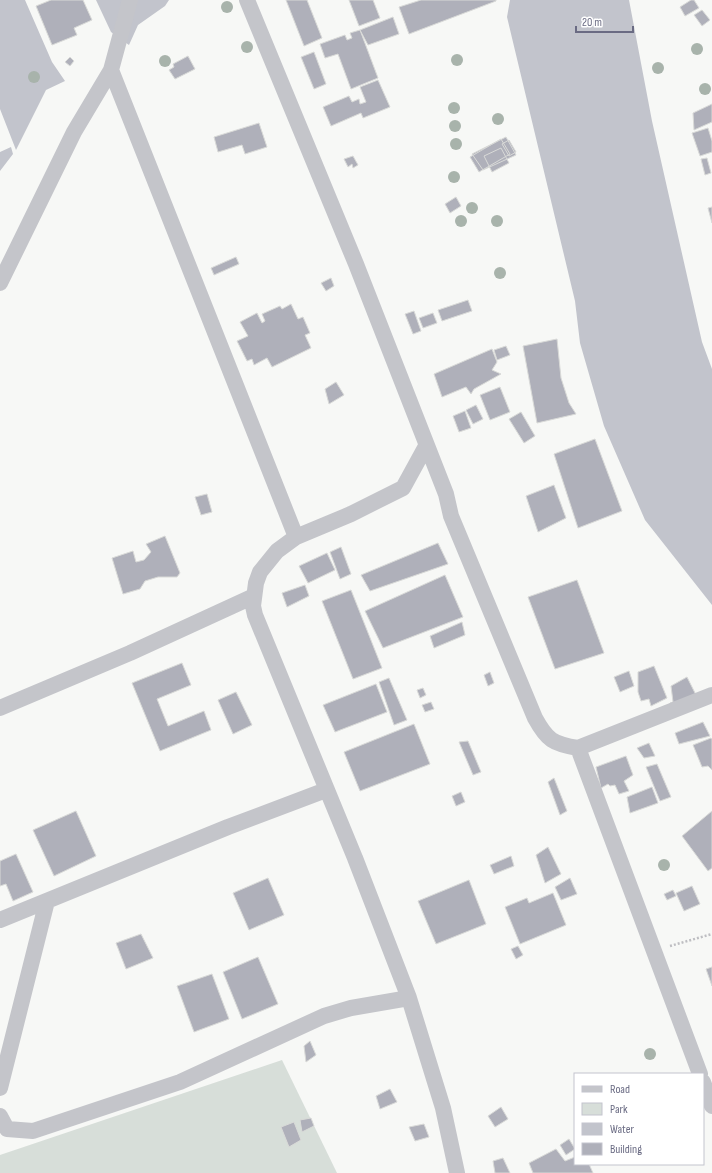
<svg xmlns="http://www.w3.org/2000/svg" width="712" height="1173" font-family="'Sofia Sans Condensed',sans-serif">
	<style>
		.green { fill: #d7ded9 }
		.water { fill: #c2c4cc }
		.building { fill: #afb0ba; stroke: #d9dad8 }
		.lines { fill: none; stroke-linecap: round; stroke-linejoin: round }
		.path { stroke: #bebec2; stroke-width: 2.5; stroke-dasharray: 2 2; stroke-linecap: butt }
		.minor { stroke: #c4c5ca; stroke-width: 16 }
		.tree { fill: #a8b3ab }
	</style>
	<rect width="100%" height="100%" fill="#f7f8f6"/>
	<path class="green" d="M282,1060L337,1173H0V1155Z"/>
	<path class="water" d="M0,0H25L52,62L65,81L46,90L16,150L0,109Z
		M96,0H169L165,6L138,25L129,45L111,32Z
		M510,0H629L652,121L702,342L712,369V605L645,520L604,426L580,343L575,301L507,17Z
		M11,147L13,154L0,171V152Z"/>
	<path class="building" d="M51,0H83L92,20L74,28L77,35L52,45L36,6Z
		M286,0H307L322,38L304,46Z
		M349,0H373L380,18L359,26Z
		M421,0H496V1L409,34L399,7Z
		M691,0H694L699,8L685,16L680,7Z
		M702,10L710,20L702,26L694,15Z
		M393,17L399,34L368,45L360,30Z
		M360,30L378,78L351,89L338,54L325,58L320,44L345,35L347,40L352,38L350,33Z
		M314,52L326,84L314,89L301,57Z
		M188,56L195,69L175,79L169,70L174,67L173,64Z
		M70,57L74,61L70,66L65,62Z
		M378,80L390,107L363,118L361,113L331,126L323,107L349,96L352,102L359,99L360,104L366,102L360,87Z
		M712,104V122L694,130L693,113Z
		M259,123L267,147L245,154L242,145L218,152L214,137Z
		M708,128L712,141V152L700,156L692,133Z
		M506,137L516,155L483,170L472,154Z
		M501,139L510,154L479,172L470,157Z
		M509,140L516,152L509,156L502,144Z
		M501,148L509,163L492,172L484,156Z
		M353,156L358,165L353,168L352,164L348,167L344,159Z
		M707,158L711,173L705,175L701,159Z
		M456,197L461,206L450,213L445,204Z
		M712,207V223L708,208Z
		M236,257L239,264L214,275L211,268Z
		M331,278L334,286L326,291L321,283Z
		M468,300L472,311L442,321L438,310Z
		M291,304L298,319L303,317L310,333L305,335L311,348L272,367L267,358L254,365L252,359L247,361L237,341L248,336L240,322L257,313L262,323L265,321L262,314L280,306L282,309Z
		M414,311L421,331L413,334L405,314Z
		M433,313L437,323L423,328L419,318Z
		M557,339L561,378L569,403L576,414L537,423L523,346Z
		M506,346L510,355L497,360L494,350Z
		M492,349L497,362L492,370L501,374L474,389L471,394L466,387L442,397L434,374Z
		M336,382L344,395L329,404L325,389Z
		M500,387L510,412L490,420L480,395Z
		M476,405L483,419L473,424L466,410Z
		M465,411L471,428L459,432L453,416Z
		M521,412L535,436L524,443L509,419Z
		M595,439L622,511L578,528L554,454Z
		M554,485L566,518L538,532L526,496Z
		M207,494L212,512L201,515L195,497Z
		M165,536L180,573L177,577H158L145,581L140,589L123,594L112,558L133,551L136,562L144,560L151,552L146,544Z
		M438,543L448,564L370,591L361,575Z
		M341,547L351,574L340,579L330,552Z
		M327,553L335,570L308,583L299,566Z
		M445,575L463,617L383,648L365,611Z
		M577,580L604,653L555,669L528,597Z
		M305,585L309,596L287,607L282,593Z
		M351,590L382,668L353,679L322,601Z
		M462,622L465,635L434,648L430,636Z
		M182,663L191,685L157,699L168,726L204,711L211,730L160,751L132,683Z
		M654,666L667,698L651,706L649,699L641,701L638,692V672Z
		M629,671L634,686L620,692L614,677Z
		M490,672L494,683L488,686L484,675Z
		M687,677L697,697L672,707L670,703L673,702L671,686Z
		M389,678L407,720L394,725L379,682Z
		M376,684L387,712L335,732L323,705Z
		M423,688L426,695L420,698L417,690Z
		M236,692L252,725L233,734L218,700Z
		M431,702L434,709L425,712L422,705Z
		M703,722L710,736L679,744L675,733Z
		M414,724L430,764L360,791L344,752Z
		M711,738L712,739V770L708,766L702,767L693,745Z
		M468,741L481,772L473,775L459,742Z
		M649,743L655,756L644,758L637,748Z
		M626,756L633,775L624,781L629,791L619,794L615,785L610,786L608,784L601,788L596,767Z
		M657,764L671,797L660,801L646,767Z
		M554,778L567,811L560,815L548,782Z
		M652,787L658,803L630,813L627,797Z
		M461,792L465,802L456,806L452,796Z
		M76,811L96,856L54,876L33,830Z
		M712,811V868L708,871L682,836Z
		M548,847L561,874L545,883L536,855Z
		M16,854L33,892L13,901L6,884L0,886V861Z
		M511,856L514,866L494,874L490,865Z
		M268,878L284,915L249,930L233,893Z
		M570,878L577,894L561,900L555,887Z
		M469,880L486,924L436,944L418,901Z
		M692,886L700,904L684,911L676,893Z
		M673,890L676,896L667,900L664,894Z
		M553,893L566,925L520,944L505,907L527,898L529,903Z
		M141,934L153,958L126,969L116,943Z
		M518,946L523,955L516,959L511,949Z
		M258,957L278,1004L242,1019L223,972Z
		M712,967V986L706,969Z
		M212,974L229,1019L194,1032L177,986Z
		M310,1041L316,1055L306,1062L304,1046Z
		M390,1089L397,1102L380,1109L376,1096Z
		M501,1107L508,1119L495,1127L488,1116Z
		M311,1118L314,1126L302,1132L300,1120Z
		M294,1122L301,1140L289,1147L281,1127Z
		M424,1124L429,1137L415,1141L409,1127Z
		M569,1139L575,1149L566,1155L560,1145Z
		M556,1149L565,1161L575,1157V1164H589L593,1173H533L529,1163Z
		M503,1158L510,1173H495L493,1161Z"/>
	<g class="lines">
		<path class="path" d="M670,946L712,934"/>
		<path class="minor" d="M247,0L356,264L446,494L451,516L535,718C547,740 553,744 578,748L712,695
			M111,70L296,537
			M0,283L74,132L111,70L130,0
			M426,446L403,488L351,514L296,537L277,551L260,572L256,583L253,606L255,615L355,858L409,998L443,1108L457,1173
			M0,708L130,653L254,596
			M578,748L700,1074
			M0,920L228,827L326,790
			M703,1082L712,1106
			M0,1088L47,901
			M0,1116L7,1129L33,1131L180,1082L324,1016L351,1008L409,998"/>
	</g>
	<g class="tree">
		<circle cx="227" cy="7" r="6"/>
		<circle cx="247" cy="47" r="6"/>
		<circle cx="697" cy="49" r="6"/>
		<circle cx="457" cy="60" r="6"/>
		<circle cx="165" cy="61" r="6"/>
		<circle cx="658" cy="68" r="6"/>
		<circle cx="34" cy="77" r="6"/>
		<circle cx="705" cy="89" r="6"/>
		<circle cx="454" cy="108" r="6"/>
		<circle cx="498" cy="119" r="6"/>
		<circle cx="455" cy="126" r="6"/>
		<circle cx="456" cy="144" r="6"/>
		<circle cx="454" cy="177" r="6"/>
		<circle cx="472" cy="208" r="6"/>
		<circle cx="461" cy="221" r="6"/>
		<circle cx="497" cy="221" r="6"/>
		<circle cx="500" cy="273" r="6"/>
		<circle cx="664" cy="865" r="6"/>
		<circle cx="650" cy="1054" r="6"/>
	</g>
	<rect x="574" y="1073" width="130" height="92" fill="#ffffff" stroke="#c3c4cd"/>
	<rect x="582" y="1086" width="20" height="6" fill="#c4c5ca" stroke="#c3c4cd"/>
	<text x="610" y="1093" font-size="12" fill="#6a6b83">Road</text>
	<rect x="582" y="1103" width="20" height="12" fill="#d7ded9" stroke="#c3c4cd"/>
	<text x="610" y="1113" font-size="12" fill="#6a6b83">Park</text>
	<rect x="582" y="1123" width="20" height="12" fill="#c2c4cc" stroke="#c3c4cd"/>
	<text x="610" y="1133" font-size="12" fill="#6a6b83">Water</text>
	<rect x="582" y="1143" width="20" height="12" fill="#afb0ba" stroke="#c3c4cd"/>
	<text x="610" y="1153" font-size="12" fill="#6a6b83">Building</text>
	<path d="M576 26v6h57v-6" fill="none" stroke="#6a6b83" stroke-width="2"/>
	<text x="582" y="26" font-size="12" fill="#6a6b83" stroke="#ffffff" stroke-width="3" paint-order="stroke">20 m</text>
</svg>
